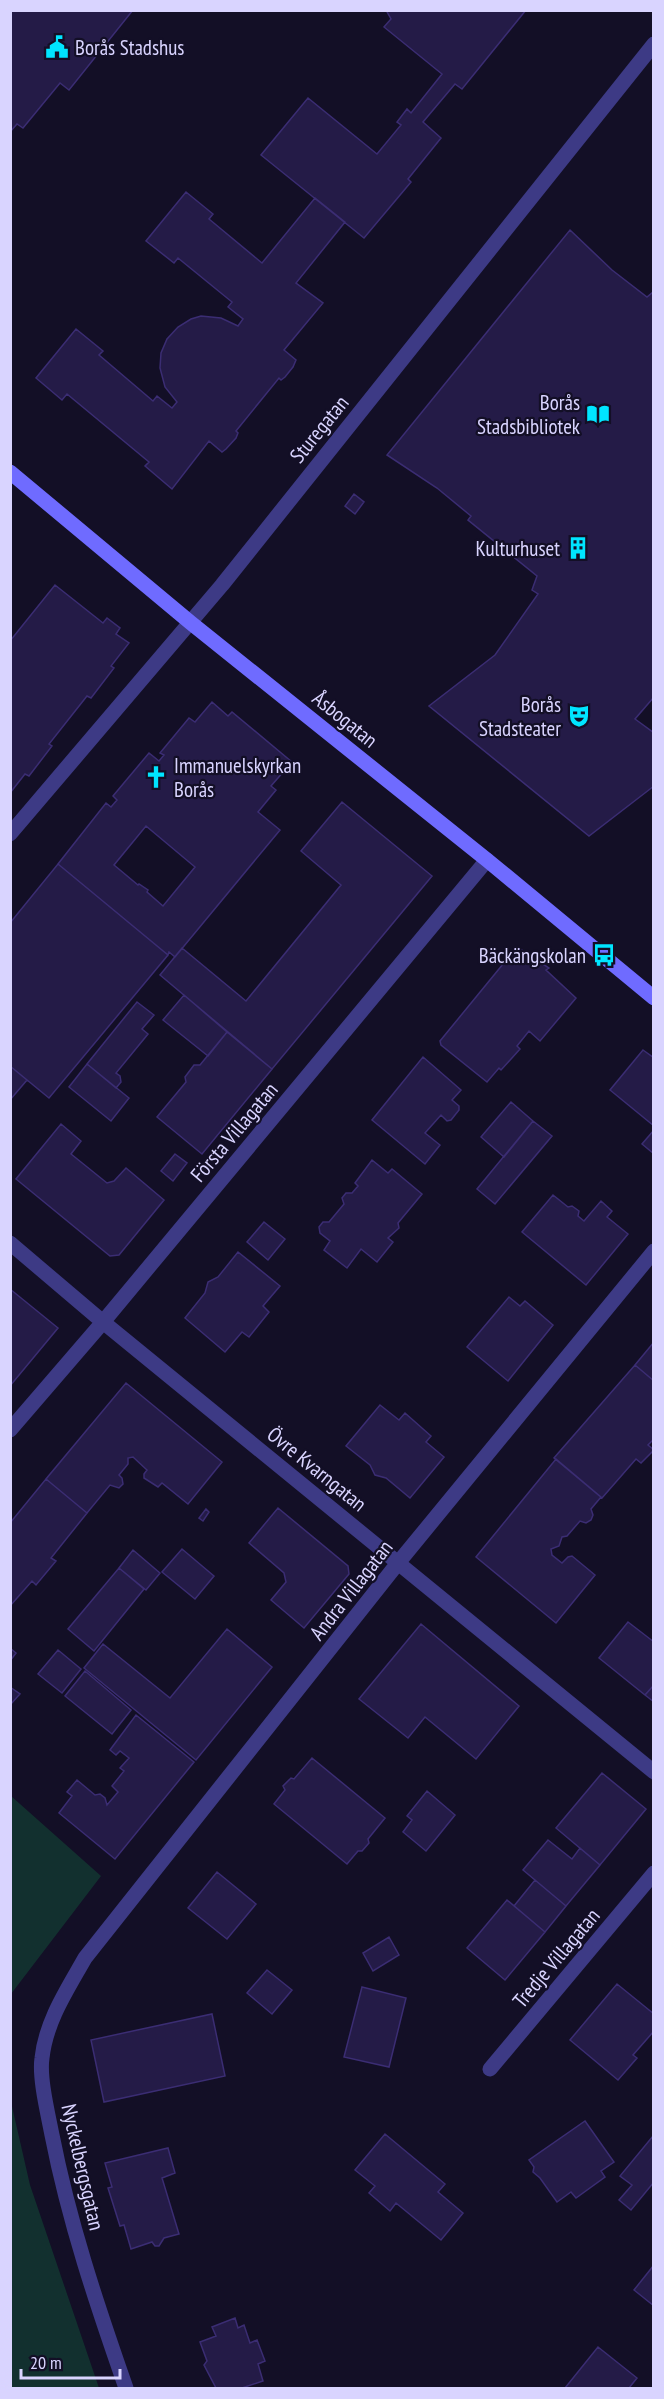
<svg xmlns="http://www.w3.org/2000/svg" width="664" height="2399" font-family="'PT Sans Narrow',sans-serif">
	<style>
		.green { fill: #12302f }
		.building { fill: #241b47; stroke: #3b2d73; stroke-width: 1.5; fill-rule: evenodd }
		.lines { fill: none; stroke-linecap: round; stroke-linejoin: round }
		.street { stroke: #3d3a85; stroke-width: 15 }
		.secondary { stroke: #6f6bff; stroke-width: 15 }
		.labels { text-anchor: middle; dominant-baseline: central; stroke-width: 4.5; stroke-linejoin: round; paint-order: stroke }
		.poi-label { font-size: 21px; fill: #d9d4ff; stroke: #130f26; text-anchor: end }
		.street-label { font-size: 21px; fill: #d9d4ff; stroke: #130f26 }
	</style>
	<rect width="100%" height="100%" fill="#130f26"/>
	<path class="green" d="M11,1796L101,1876L11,1994Z
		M11,2102L30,2185L99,2388H11Z"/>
	<path class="building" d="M10,10H133L69,90L60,83L23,128L17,124L10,132Z
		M526,10L462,89L455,84L423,122L441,138L408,179L411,182L364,238L261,155L308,98L377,154L401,125L397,122L407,109L411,113L442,74L384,27L391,19L386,10Z
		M186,192L213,214L209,219L262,263L315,198L345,222L296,283L323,303L284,350L296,360L293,367L285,377L281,380L279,378L236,431L238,433L236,438L226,449L222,452L209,441L172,489L145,466L149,462L67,394L62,400L36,378L76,329L103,351L99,355L153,401L157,396L172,408L177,402L165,387L160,368L161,353L167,339L178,327L191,319L201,316L221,318L238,326L243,319L228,307L232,302L178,258L174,263L146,241Z
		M570,230L612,270L647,297L652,293L654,294V697L635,719L654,733V786L589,836L429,706L495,655L538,594L532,590L537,576L468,520L471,516L437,488L387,455Z
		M354,494L364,502L355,514L345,506Z
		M55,585L103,623L107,618L120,628L116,634L129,643L111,666L114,668L91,698L87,696L49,744L52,746L29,776L25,774L10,793V641Z
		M212,702L228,716L232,712L292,762L271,786L276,790L258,812L280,830L175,957L169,952L168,955L58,864L106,803L111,807L117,800L113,796L149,753L159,761L164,755L160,753L189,718L195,722ZM146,826L195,867L163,906L147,892L148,890L139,884L138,885L114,865Z
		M342,802L432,876L272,1069L160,975L182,948L246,1001L341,885L301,851Z
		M58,864L168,955L49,1098L10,1066V923Z
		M517,947L549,968L546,970L576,998L540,1041L529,1031L517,1046L520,1049L501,1070L499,1068L487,1082L441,1045L440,1041Z
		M184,995L227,1032L208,1056L163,1020Z
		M137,1002L154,1015L142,1029L148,1034L116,1073L120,1076L121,1082L116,1088L87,1064Z
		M227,1032L272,1069L202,1154L157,1117L186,1082L185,1077L194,1065H200Z
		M643,1050L654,1058V1126L610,1090Z
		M423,1057L461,1090L452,1100L459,1106V1110L451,1120L447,1121L441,1115L425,1133L440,1145L425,1164L372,1120Z
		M87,1064L129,1098L111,1121L69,1087Z
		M10,1066L27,1080L10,1100Z
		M511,1102L533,1121L504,1157L481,1137Z
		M533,1121L552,1136L495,1204L477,1189Z
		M61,1124L81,1141L71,1154L107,1183L114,1181L126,1168L164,1200L119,1255L110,1256L16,1179Z
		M654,1130V1154L642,1144Z
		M175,1154L187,1163L173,1181L161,1171Z
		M372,1160L388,1173L392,1169L422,1194L398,1223L399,1228L388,1238L393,1242L377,1262L361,1249L347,1268L324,1250L330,1241L320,1233L319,1227L323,1222H329L344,1204L342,1198L346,1193H352L358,1186L355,1183Z
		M553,1195L568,1207L572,1206L579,1211L578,1216L584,1221L601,1201L612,1211L607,1217L628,1234L586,1285L522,1232Z
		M264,1222L285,1239L268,1260L247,1242Z
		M238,1252L280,1286L263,1306L269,1312L249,1337L242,1332L225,1352L185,1318L205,1293L208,1282L218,1277Z
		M10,1289L58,1328L10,1386Z
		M509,1297L520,1306L525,1301L553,1325L508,1381L467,1347Z
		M654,1342V1381L635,1365Z
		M635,1365L654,1381V1439L648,1445L654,1450L641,1463L636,1459L602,1498L554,1458Z
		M126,1383L222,1462L188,1504L162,1483L158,1487L144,1478V1474L147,1470L133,1457L128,1458V1464L119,1475L122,1478L123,1484L119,1488L110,1485L87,1513L46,1479Z
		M380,1405L399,1420L405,1413L431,1436L426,1442L444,1457L410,1498L386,1478L375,1475L370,1465L346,1446Z
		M556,1459L601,1497L591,1509L593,1515L591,1520L586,1523L580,1521L567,1536L562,1537L559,1546L551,1549L552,1555L562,1563L568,1557L572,1556L595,1575L556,1623L476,1557Z
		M46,1479L87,1513L51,1558L56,1561L36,1585L32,1581L10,1606V1523Z
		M278,1508L348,1566L349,1574L304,1628L271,1600L286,1582L284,1573L249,1543Z
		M206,1509L209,1512L203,1521L199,1518Z
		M182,1549L214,1576L195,1599L162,1572Z
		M133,1550L160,1573L146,1590L119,1568Z
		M119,1568L144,1589L94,1651L68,1629Z
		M628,1622L654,1642V1685L645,1695L599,1658Z
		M421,1624L519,1706L476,1759L425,1717L408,1738L359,1699Z
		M227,1629L272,1667L196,1760L84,1668L103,1644L170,1698Z
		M10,1648L16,1653L10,1661Z
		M58,1650L81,1669L62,1693L38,1674Z
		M85,1671L131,1710L112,1734L65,1696Z
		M654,1685V1702L645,1695Z
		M10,1687L20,1694L10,1705Z
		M136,1715L194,1762L115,1859L59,1813L72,1796L67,1792L77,1780L95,1795L100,1794L105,1798L107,1805L118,1792L112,1786L124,1771L120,1768L129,1758L120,1751L116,1755L110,1750Z
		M312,1758L385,1818L368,1839L369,1843L362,1851H358L347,1864L274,1804L285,1790L283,1786L291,1778L294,1779Z
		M602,1773L646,1809L600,1865L556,1828Z
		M427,1791L455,1815L426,1851L403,1832L412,1820L407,1816Z
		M548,1840L572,1859L580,1848L600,1865L566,1906L523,1870Z
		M217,1872L256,1904L227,1939L188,1908Z
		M535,1880L566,1906L545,1932L514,1906Z
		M507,1900L545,1932L505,1980L467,1948Z
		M389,1937L399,1955L373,1971L363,1953Z
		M267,1970L292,1990L272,2014L247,1993Z
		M617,1984L654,2014V2031L633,2055L637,2058L618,2080L570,2040Z
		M362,1987L406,1998L389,2067L344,2057Z
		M212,2014L225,2076L104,2102L91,2040Z
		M585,2121L614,2162L601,2171L605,2177L576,2198L571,2192L557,2202L540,2178L533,2172L534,2167L529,2160Z
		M385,2134L445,2184L438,2192L463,2213L441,2240L396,2203L390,2211L369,2193L375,2186L355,2170Z
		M653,2136L654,2182L631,2210L619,2200L632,2185L620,2176Z
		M168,2148L175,2173L162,2178L179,2234L164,2238L159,2246H155L152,2242L131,2249L124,2225L120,2226L108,2188L112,2187L105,2163Z
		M654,2265V2306L634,2290Z
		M235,2318L238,2328L244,2325L250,2343L257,2340L265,2361L258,2364L263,2381L242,2388H216L204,2365L207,2361L200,2342L216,2336L212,2327Z
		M598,2347L637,2378L629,2388H565Z"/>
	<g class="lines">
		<path class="street" d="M10,834L222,585L654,44
			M10,1243L103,1322L654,1772
			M10,1430L103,1322L487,860
			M490,2069L654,1873
			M126,2388C97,2305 69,2222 52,2135C48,2114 39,2078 42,2058C46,2021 67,1990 85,1958L398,1563L654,1251"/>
		<path class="secondary" d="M10,472L191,623L487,860L654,998"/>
	</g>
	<defs>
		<g id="civic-bare" transform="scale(1.8)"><path d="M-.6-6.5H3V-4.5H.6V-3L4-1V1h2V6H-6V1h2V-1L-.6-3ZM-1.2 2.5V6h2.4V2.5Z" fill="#00e5ff" stroke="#130f26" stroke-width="2.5" paint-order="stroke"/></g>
		<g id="library-bare" transform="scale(1.8)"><path d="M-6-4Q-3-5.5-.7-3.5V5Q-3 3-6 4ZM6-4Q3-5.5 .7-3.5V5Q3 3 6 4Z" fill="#00e5ff" stroke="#130f26" stroke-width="2.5" paint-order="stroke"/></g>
		<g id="building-bare" transform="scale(1.8)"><path d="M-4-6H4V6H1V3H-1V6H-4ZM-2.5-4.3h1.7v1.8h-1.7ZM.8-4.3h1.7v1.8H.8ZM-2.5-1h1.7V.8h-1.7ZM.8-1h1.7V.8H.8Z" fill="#00e5ff" stroke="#130f26" stroke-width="2.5" paint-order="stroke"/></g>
		<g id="theatre-bare" transform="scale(1.8)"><path d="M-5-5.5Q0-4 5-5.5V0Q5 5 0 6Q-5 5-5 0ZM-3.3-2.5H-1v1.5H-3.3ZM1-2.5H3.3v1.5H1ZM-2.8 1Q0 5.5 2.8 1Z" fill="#00e5ff" stroke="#130f26" stroke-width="2.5" paint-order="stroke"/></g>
		<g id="church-bare" transform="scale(1.8)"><path d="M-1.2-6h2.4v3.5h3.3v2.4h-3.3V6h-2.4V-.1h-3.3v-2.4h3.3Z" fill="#00e5ff" stroke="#130f26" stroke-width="2.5" paint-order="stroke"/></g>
		<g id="bus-bare" transform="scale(1.8)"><path d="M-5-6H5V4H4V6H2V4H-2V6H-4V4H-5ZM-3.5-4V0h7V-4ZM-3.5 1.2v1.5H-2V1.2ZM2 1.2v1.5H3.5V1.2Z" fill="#00e5ff" stroke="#130f26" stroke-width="2.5" paint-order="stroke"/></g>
	</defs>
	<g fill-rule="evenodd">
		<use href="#civic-bare" x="57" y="47"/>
		<use href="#library-bare" x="598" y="414"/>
		<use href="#building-bare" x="578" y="548"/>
		<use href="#theatre-bare" x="579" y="716"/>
		<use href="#church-bare" x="156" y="777"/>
		<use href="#bus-bare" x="604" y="955"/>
	</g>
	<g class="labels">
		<g class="poi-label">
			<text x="75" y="47" text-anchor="start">Borås Stadshus</text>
			<text x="580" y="402">Borås<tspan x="580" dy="24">Stadsbibliotek</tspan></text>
			<text x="560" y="548">Kulturhuset</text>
			<text x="561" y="704">Borås<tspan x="561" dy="24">Stadsteater</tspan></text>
			<text x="174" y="765" text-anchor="start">Immanuelskyrkan<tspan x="174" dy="24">Borås</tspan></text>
			<text x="586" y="955">Bäckängskolan</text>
		</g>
		<g class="street-label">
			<text transform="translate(319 429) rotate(-51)">Sturegatan</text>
			<text transform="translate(345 719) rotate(39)">Åsbogatan</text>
			<text transform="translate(234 1132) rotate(-50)">Första Villagatan</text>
			<text transform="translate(317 1469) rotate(39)">Övre Kvarngatan</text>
			<text transform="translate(351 1590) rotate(-52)">Andra Villagatan</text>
			<text transform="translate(556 1958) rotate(-50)">Tredje Villagatan</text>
			<text transform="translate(83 2167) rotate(77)">Nyckelbergsgatan</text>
		</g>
	</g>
	<rect width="664" height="2399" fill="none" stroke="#d9d4ff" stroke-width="24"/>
	<path d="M21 2369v9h99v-9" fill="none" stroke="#d9d4ff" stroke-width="3"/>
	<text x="30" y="2369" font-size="18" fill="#d9d4ff" stroke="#130f26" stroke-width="4.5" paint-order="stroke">20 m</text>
</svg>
